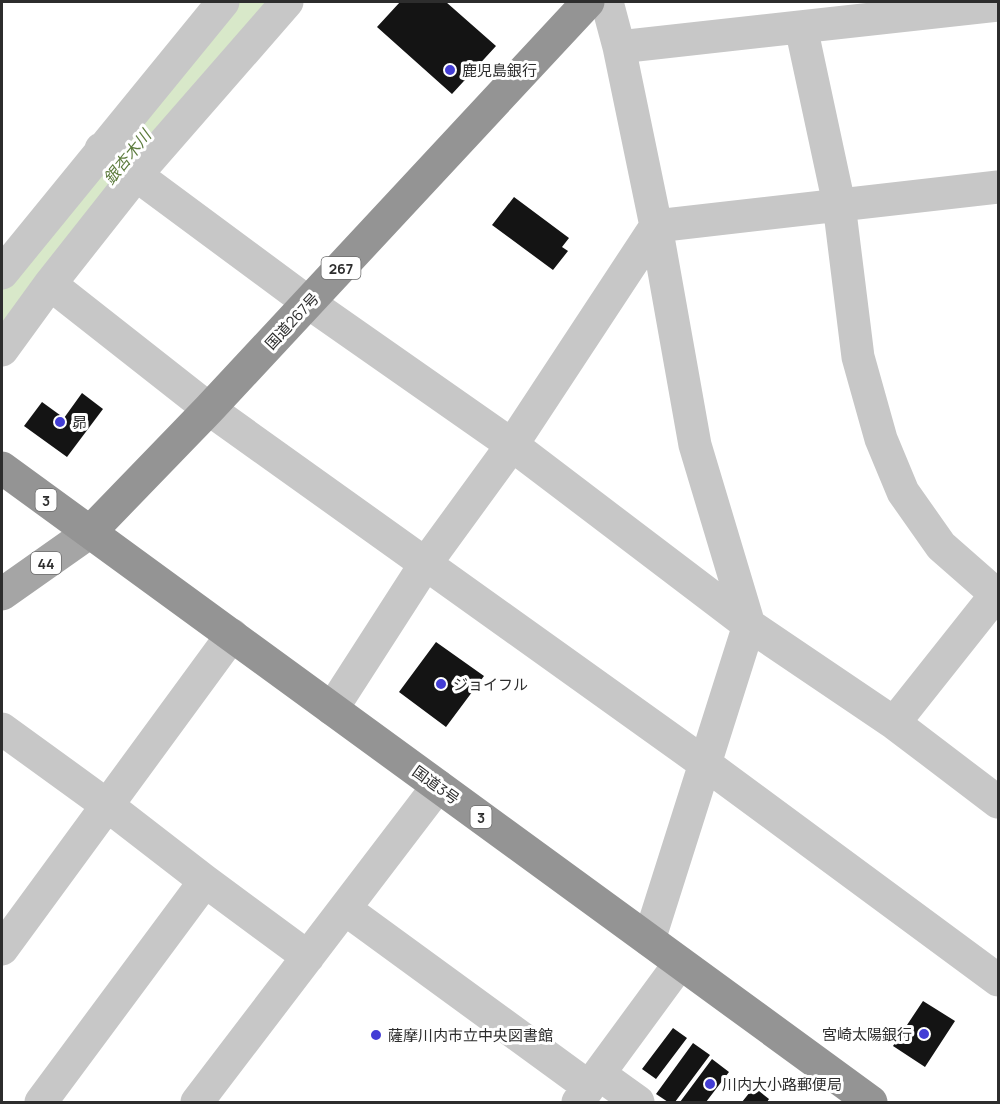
<svg xmlns="http://www.w3.org/2000/svg" width="1000" height="1104" font-family="Manrope,'Noto Sans JP',sans-serif">
	<style>
		.lines { fill: none; stroke-linecap: round; stroke-linejoin: round }
		.river { stroke: #d8e8c9; stroke-width: 40 }
		.building { fill: #141414 }
		.minor { stroke: #c7c7c7; stroke-width: 33 }
		.major { stroke: #a5a5a5; stroke-width: 33 }
		.highway { stroke: #949494; stroke-width: 33 }
		.poi-dot { fill: #433dd5; stroke: #fff; stroke-width: 2 }
		.labels { text-anchor: middle; dominant-baseline: central; stroke-width: 6; stroke-linejoin: round; paint-order: stroke }
		.shield { fill: #fff; stroke: #6c6c6c; stroke-width: 1.5 }
		.shield-label { font-size: 14px; font-weight: bold; fill: #2d2d2d }
		.poi-label { font-size: 15px; fill: #2d2d2d; stroke: #fff; text-anchor: start }
		.street-label { font-size: 15px; fill: #2d2d2d; stroke: #fff }
		.water-label { font-size: 16px; font-style: italic; fill: #5c7b3d; stroke: #fff }
	</style>
	<rect width="100%" height="100%" fill="#fff"/>
	<g class="lines">
		<path class="river" d="M2,313L253,2"/>
	</g>
	<path class="building" d="M400,2H446L496,46L452,94L377,27Z
		M514,197L569,238L562,247L568,251L553,270L492,225Z
		M82,393L103,409L67,457L24,426L42,402L64,418Z
		M436,642L484,676L446,727L399,692Z
		M923,1001L955,1021L925,1067L893,1046Z
		M673,1028L687,1038L656,1079L642,1069Z
		M693,1043L710,1055L675,1102H668L656,1094Z
		M712,1059L729,1072L706,1102H680Z
		M754,1087L769,1099L767,1102H742Z"/>
	<g class="lines">
		<path class="minor" d="M607,2L619,47L656,226L695,445L749,625L649,940
			M801,27L839,204L858,357L881,439L903,492L941,546L998,596
			M619,47L998,5
			M101,149L309,303L512,445L749,625L894,723L998,802
			M2,273L223,2
			M50,284L209,409L704,763L998,980
			M2,350L50,284L136,175L287,2
			M332,709L426,563L512,445L656,226L998,187
			M894,723L998,592
			M2,729L108,806L205,881L308,957
			M345,909L589,1087
			M2,949L232,635
			M599,1074L638,1102
			M41,1102L205,881
			M197,1102L438,786
			M578,1102L680,963"/>
		<path class="major" d="M2,594L90,532"/>
		<path class="highway" d="M2,468L871,1102
			M90,532L209,409L588,2"/>
	</g>
	<g class="poi-dot">
		<circle cx="450" cy="70" r="6"/>
		<circle cx="60" cy="422" r="6"/>
		<circle cx="441" cy="684" r="6"/>
		<circle cx="924" cy="1034" r="6"/>
		<circle cx="376" cy="1035" r="6"/>
		<circle cx="710" cy="1084" r="6"/>
	</g>
	<g class="labels">
		<g class="shield">
			<rect x="321.5" y="257" width="39" height="22" rx="4.5"/>
			<rect x="35.5" y="489" width="21" height="22" rx="4.5"/>
			<rect x="31" y="552" width="30" height="22" rx="4.5"/>
			<rect x="470.5" y="806" width="21" height="22" rx="4.5"/>
		</g>
		<g class="shield-label">
			<text x="341" y="268">267</text>
			<text x="46" y="500">3</text>
			<text x="46" y="563">44</text>
			<text x="481" y="817">3</text>
		</g>
		<g class="poi-label">
			<text x="462" y="70">鹿児島銀行</text>
			<text x="72" y="422">昴</text>
			<text x="453" y="684">ジョイフル</text>
			<text x="912" y="1034" text-anchor="end">宮崎太陽銀行</text>
			<text x="388" y="1035">薩摩川内市立中央図書館</text>
			<text x="722" y="1084">川内大小路郵便局</text>
		</g>
		<g class="street-label">
			<text transform="translate(292 321) rotate(-47)">国道267号</text>
			<text transform="translate(436 785) rotate(36)">国道3号</text>
		</g>
		<g class="water-label">
			<text transform="translate(127 157) rotate(-51)">銀杏木川</text>
		</g>
	</g>
	<rect width="1000" height="1104" fill="none" stroke="#2d2d2d" stroke-width="6"/>
</svg>
